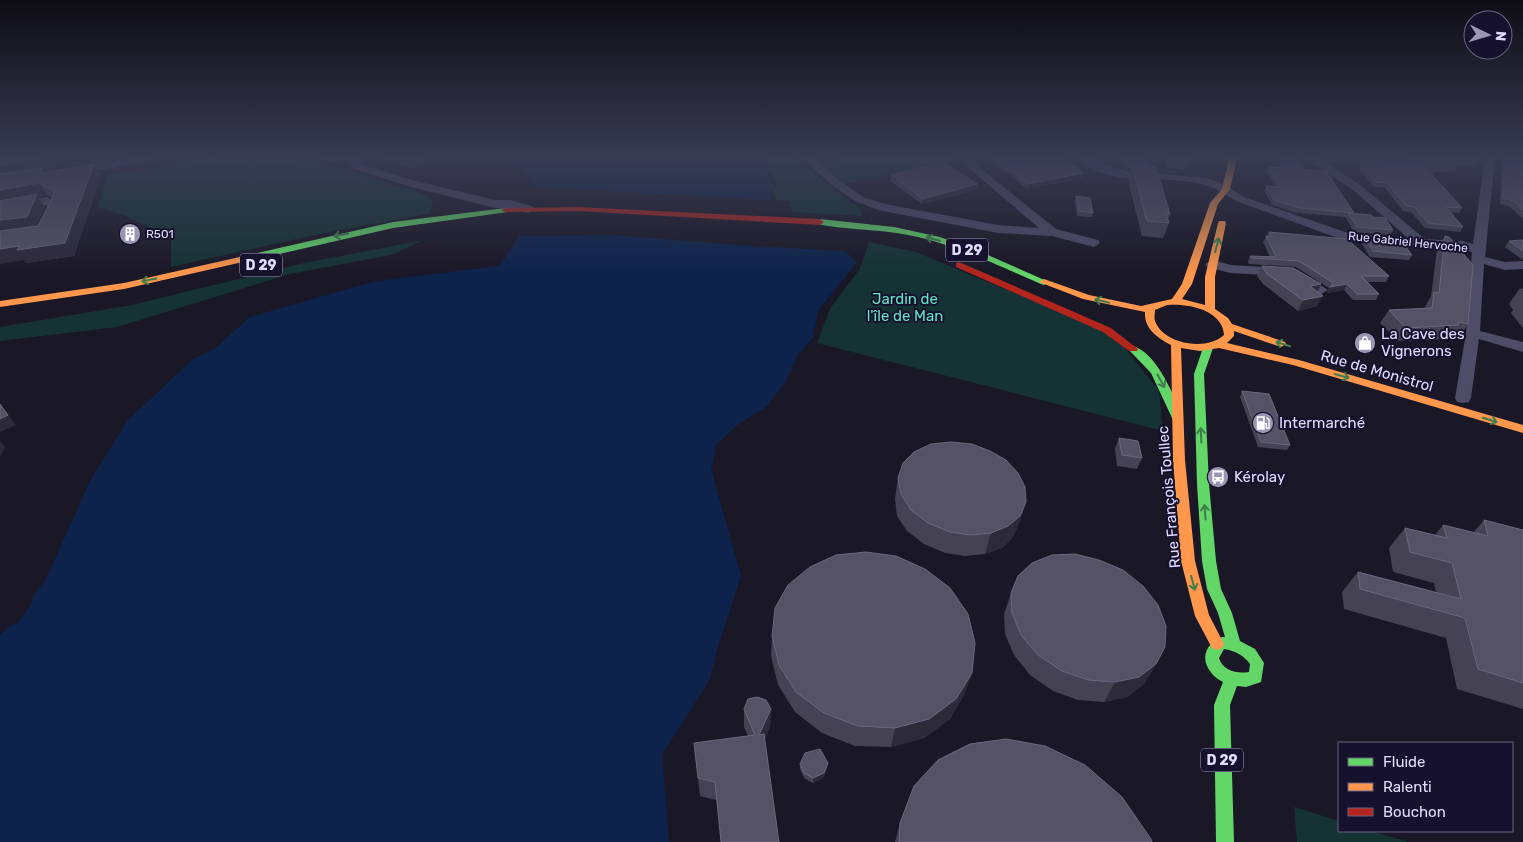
<svg xmlns="http://www.w3.org/2000/svg" width="1523" height="842" font-family="Rubik,sans-serif">
	<style>
		.green { fill: #153334 }
		.water { fill: #0d234c }
		.lines { fill: none; stroke-linecap: round; stroke-linejoin: round }
		.street { fill: #4e4c67; fill-rule: evenodd }
		.fast { fill: #63d668; fill-rule: evenodd }
		.slow { fill: #ff974d; fill-rule: evenodd }
		.jam { fill: #b3261e; fill-rule: evenodd }
		.wall { fill: #454254; fill-rule: evenodd }
		.shaded-wall { fill: #2d2a3a }
		.building { fill: #565266; stroke: #6b687e }
		.oneway { stroke: #407d4d }
		.labels { text-anchor: middle; dominant-baseline: central; stroke-width: 4; stroke-linejoin: round; paint-order: stroke }
		.far-poi-label { font-size: 12px; fill: #e1dcff; stroke: #16112c; text-anchor: start }
		.far-street-label { font-size: 12px; fill: #e1dcff; stroke: #16112c }
		.shield { fill: #16112c; stroke: #a49fc0; stroke-width: 1 }
		.shield-label { font-size: 14px; font-weight: bold; fill: #e1dcff }
		.park-label { font-size: 15px; fill: #64e3c5; stroke: #16112c }
		.poi-label { font-size: 15px; fill: #e1dcff; stroke: #16112c; text-anchor: start }
		.street-label { font-size: 15px; fill: #e1dcff; stroke: #16112c }
	</style>
	<rect width="100%" height="100%" fill="#1a1726"/>
	<path class="green" d="M208,158L295,159L340,167L426,195L433,202L429,214L324,233L171,267V238L126,216L98,207L107,175Z
		M761,158H797C809,171 824,180 837,191C845,197 850,203 860,207L862,216L792,212L789,201L776,200L772,190L777,186Z
		M834,158H961L844,184L829,172L824,165L827,161L836,160Z
		M424,240L391,255L290,274L117,327L0,341V327L132,305L304,263Z
		M869,242L916,252L1100,329L1121,343L1159,391L1163,431L817,343L831,307L860,269Z
		M1294,807L1339,821V831H1371L1409,842H1297Z"/>
	<path class="water" d="M515,158H759L775,186L769,190L773,195V200L537,187L520,169Z
		M613,235L752,246L845,251L857,262L818,311L813,338L797,356L787,380L767,406L735,427L716,445L711,469L741,576L717,650L710,679L662,755L669,842H0V635L8,627L17,623L31,606L34,594L46,579L90,481L127,421L193,359L214,349L250,317L376,281L499,266L520,236Z"/>
	<g class="lines">
		<path class="street" d="M131,158H157L152,161L76,174L70,171L76,168Z
			M321,158H358L362,165L416,181L495,200H510L532,206L534,209L528,213L510,208H495L408,186L354,169L347,159C341,163 327,163 321,158Z
			M802,158H814L841,182L863,197L885,204L998,225L1039,228L965,165L970,162L974,163L1056,229L1098,240L1100,243L1094,247L1052,236L998,233L878,210L855,201L833,186Z
			M1078,158H1091L1100,164L1126,171L1206,178L1224,184L1244,197L1348,233L1408,238L1352,189L1306,158H1319L1360,185L1425,239L1462,241L1473,244L1485,158H1495L1485,257L1505,262L1523,261V269L1505,270L1484,264L1480,331L1523,342V352L1479,339L1471,398L1469,402L1463,403L1457,402L1455,398L1466,333L1472,252L1461,249L1346,241L1236,201C1226,195 1216,188 1205,185C1168,173 1108,190 1078,158Z
			M47,197L61,205L53,221L49,222L43,218L48,206L45,205L0,213V205Z
			M1212,260L1231,265L1296,269L1328,290L1321,294L1316,293L1288,276L1230,273L1207,267L1205,264Z"/>
		<path class="fast" d="M505,208H508V212L393,228L253,260L249,257L253,254L393,222Z
			M820,219L894,227L940,237L981,252L1049,282L1044,285L1041,284C997,265 955,244 908,235C878,229 846,230 817,224L816,222Z
			M1208,345L1213,348L1204,374L1209,484L1216,561L1221,589L1232,613L1240,641L1255,649L1264,663L1261,682L1246,687L1237,686L1230,705L1234,842H1216L1214,705L1223,682C1209,675 1198,658 1211,644C1215,639 1218,637 1225,637L1218,613L1207,589L1202,561L1197,484L1194,374L1203,348ZM1224,649C1236,651 1243,655 1250,664L1249,672C1237,674 1223,671 1219,658Z
			M1133,346C1157,353 1174,396 1183,417L1181,420H1173L1151,373L1128,349Z"/>
		<path class="slow" d="M1229,158H1237L1230,189L1218,204L1192,284L1182,299L1205,305V277L1218,223L1219,221H1225L1226,223L1215,277V309L1228,318L1232,324L1285,342L1286,344L1281,347L1234,331V336L1227,343L1299,360L1523,425V433L1293,365L1219,348L1200,351L1181,348L1185,460L1195,561L1209,615L1224,644L1222,648L1217,650L1212,648L1195,616L1181,561L1173,460L1171,345C1158,338 1144,329 1145,312L1083,299L1039,282L1044,279L1089,295L1141,306L1172,299L1182,284L1210,203L1222,189ZM1167,305C1188,303 1223,310 1224,335C1207,351 1164,345 1155,321C1154,318 1155,313 1155,310Z
			M253,254L256,255V259L124,289L0,307V301L124,283Z"/>
		<path class="jam" d="M578,207L820,219L824,222L820,225L578,211L505,212L501,210L505,208Z
			M959,262L1111,328L1138,349L1137,351H1129L1103,332L956,267V263Z"/>
	</g>
	<path class="wall" d="M0,158L53,169L44,171L45,172L94,164L101,176L74,256L26,263L24,260ZM47,195L52,198L38,226H37L45,207L38,197Z
		M378,158H437L425,165L420,164L413,168L401,164L396,166L395,163Z
		M988,158H1064L1083,178L1027,189Z
		M1123,158H1141L1150,166L1170,214L1168,220L1169,223L1163,238L1142,236L1128,180L1131,169H1125Z
		M1164,158H1190L1186,169L1167,168Z
		M1276,158H1297L1305,169L1354,213V214L1373,217L1393,230L1391,235L1354,232L1346,218V217L1296,213L1272,205L1264,191L1266,186L1275,187L1266,171L1268,167L1281,168Z
		M1407,158H1479L1474,166L1459,165L1455,171L1433,173L1429,171L1462,208L1459,213L1450,212L1463,227L1460,232L1425,228L1411,212L1403,211L1385,188L1374,187L1359,169L1361,164L1410,160Z
		M1505,158H1523V219L1510,207L1500,204L1502,162Z
		M891,175L976,190L922,204L890,181Z
		M1076,196L1093,213L1092,217L1077,216L1075,201Z
		M1269,232L1389,276L1386,282H1368L1379,294L1376,300H1353L1344,290L1327,293L1329,288L1296,267L1249,264L1248,262L1250,256L1270,257L1263,242Z
		M1445,236L1468,324L1459,338L1451,336L1449,339L1398,341L1380,323L1389,310L1425,308L1426,305L1431,296L1437,249Z
		M1365,239L1412,255L1409,260L1370,257L1362,244Z
		M1523,240V260L1505,247L1509,241Z
		M1262,266L1317,292V306L1298,311L1263,284L1257,276Z
		M1520,288L1523,289V328L1511,313L1513,310L1509,304Z
		M1242,391L1290,445L1287,450L1258,447L1240,397Z
		M1119,438L1142,458L1137,469L1117,466L1115,449Z
		M898,478L1026,502L1019,523L1013,537L1002,548L985,554L965,556L945,553L924,544L907,531L897,516L895,499Z
		M1484,520L1523,530V709L1457,689L1446,638L1344,609L1342,592L1358,572L1436,592L1434,583L1393,572L1389,548L1405,528L1435,535L1443,525L1473,533Z
		M1011,593L1156,664L1144,684L1127,697L1104,702L1078,700L1053,691L1030,675L1014,655L1005,634L1004,614Z
		M772,636L965,693L950,719L924,738L891,747L855,746L822,733L795,712L778,685L771,656Z
		M744,709H771L770,727L716,800L700,796L694,743L748,736L744,727Z
		M800,764L827,768L823,778L813,783L804,778L800,769Z
		M900,823L1152,842H895Z"/>
	<path class="shaded-wall" d="M38,158H57L53,169L44,171L49,180L40,173L0,178V165Z
		M393,158H400L401,164L396,166Z
		M410,158H418L420,164L413,168Z
		M423,158H437L425,165Z
		M94,164L101,176L74,256L26,263L24,260L0,264V249L19,246Z
		M1084,173L1083,178L1027,189L1028,184Z
		M39,183L47,195L38,197L45,207L36,229L0,234V190Z
		M977,184L976,190L922,204L923,199Z
		M1321,284L1316,295L1310,286Z
		M1347,284L1344,290L1327,293L1330,287Z
		M1323,296L1317,306L1298,311L1303,300Z
		M0,404L16,425L0,432Z
		M0,441L5,447L0,457Z
		M1026,502L1019,523L1013,537L1002,548L985,554L991,533Z
		M1156,664L1144,684L1127,697L1104,702L1115,682Z
		M972,673L965,693L950,719L924,738L891,747L895,728Z
		M771,709L770,727L759,753V735Z
		M828,763L827,768L823,778L813,783V778Z"/>
	<path class="building" d="M0,158H38L0,165Z
		M995,158H1064L1084,173L1028,184Z
		M1125,158H1141L1148,163L1150,166L1127,164Z
		M1281,158H1297L1305,169L1326,171L1354,213L1299,208L1274,200L1266,186L1280,187L1268,167L1287,168Z
		M1505,158H1523V210L1514,201L1503,198Z
		M1418,159L1462,208L1446,207L1463,227L1428,223L1414,207L1406,206L1387,183L1376,182L1361,164Z
		M943,162L977,184L923,199L891,175Z
		M94,164L65,243L17,250L19,246L0,249V231L38,226L55,192L39,183L0,190V174L42,168L40,173Z
		M1132,166L1156,167L1170,214H1166L1169,223L1147,221Z
		M37,194L27,217L0,220V201Z
		M1076,196L1090,198L1093,213L1079,211Z
		M1348,213L1371,215L1373,217L1385,218L1393,230L1357,227Z
		M1269,232L1347,239L1389,276H1361L1379,294H1357L1347,284L1330,287L1333,285L1332,282L1299,261L1252,258L1250,256L1276,257L1266,236L1271,237Z
		M1445,236L1449,237L1473,265L1468,324L1459,322L1458,325L1406,328L1389,310L1432,308L1434,292L1439,293Z
		M1365,239L1402,242L1412,255L1373,251Z
		M1523,240V251L1509,241Z
		M1262,266L1293,268L1321,284L1310,286L1323,296L1303,300L1267,274Z
		M1242,391L1269,394L1290,445L1261,442Z
		M0,404L8,415L0,419Z
		M1119,438L1138,441L1142,458L1122,455Z
		M951,442L972,444L990,451L1006,460L1018,473L1025,487L1026,502L1020,516L1008,526L991,533L971,535L950,532L928,523L911,510L901,494L898,478L903,463L914,452L931,444Z
		M1484,520L1523,530V683L1478,669L1465,618L1360,589L1358,572L1461,599L1452,563L1410,552L1405,528L1447,538L1443,525L1488,536Z
		M866,552L896,556L925,569L950,588L968,614L975,643L972,673L956,699L929,719L895,728L858,726L824,713L796,692L779,665L772,636L775,608L788,585L810,567L836,555Z
		M1075,554L1099,560L1123,570L1143,586L1158,605L1166,626L1165,647L1156,664L1139,677L1115,682L1088,680L1062,671L1038,655L1021,635L1012,613L1011,593L1018,576L1032,563L1052,555Z
		M757,697L766,700L771,709L759,735L764,734L779,842H721L715,782L698,778L694,743L755,735L744,709L748,699Z
		M1006,739L1045,746L1085,765L1122,797L1151,839L1152,842H899L900,823L914,786L938,760L970,744Z
		M820,749L828,763L824,773L813,778L804,773L800,764L805,753Z"/>
	<defs><path id="oneway-shaft" d="M-6 0H5M1.5-3L5.5 0L1.5 3" fill="none" stroke-width="1.6" stroke-linecap="round" stroke-linejoin="round" transform="scale(1.25)"/></defs>
	<g class="oneway">
		<use href="#oneway-shaft" transform="translate(341 235) rotate(168)"/>
		<use href="#oneway-shaft" transform="translate(933 239) rotate(-164)"/>
		<use href="#oneway-shaft" transform="translate(1217 245) rotate(-75)"/>
		<use href="#oneway-shaft" transform="translate(149 280) rotate(168)"/>
		<use href="#oneway-shaft" transform="translate(1102 301) rotate(-166)"/>
		<use href="#oneway-shaft" transform="translate(1283 344) rotate(-163)"/>
		<use href="#oneway-shaft" transform="translate(1342 376) rotate(16)"/>
		<use href="#oneway-shaft" transform="translate(1161 381) rotate(61)"/>
		<use href="#oneway-shaft" transform="translate(1490 420) rotate(17)"/>
		<use href="#oneway-shaft" transform="translate(1201 435) rotate(-92)"/>
		<use href="#oneway-shaft" transform="translate(1205 512) rotate(-94)"/>
		<use href="#oneway-shaft" transform="translate(1193 583) rotate(75)"/>
	</g>
	<linearGradient id="sky" x2="0" y2="1"><stop stop-color="#0e0d15"/><stop offset="0.57" stop-color="#383c52"/><stop offset="1" stop-color="#383c52" stop-opacity="0"/></linearGradient>
	<rect width="1523" height="276" fill="url(#sky)"/>
	<defs>
		<g id="building-disc" transform="scale(1.125)"><circle r="9.5" fill="#9b97b3" stroke="#16112c"/><path d="M-4-6H4V6H1V3H-1V6H-4ZM-2.5-4.3h1.7v1.8h-1.7ZM.8-4.3h1.7v1.8H.8ZM-2.5-1h1.7V.8h-1.7ZM.8-1h1.7V.8H.8Z" fill="#fff"/></g>
		<g id="shop-disc" transform="scale(1.125)"><circle r="9.5" fill="#9b97b3" stroke="#16112c"/><path d="M-5-2.5h2.3a2.7 3.5 0 0 1 5.4 0H5L5.5 6h-11ZM-1.5-2.5h3a1.5 2.3 0 0 0-3 0Z" fill="#fff"/></g>
		<g id="fuel-disc" transform="scale(1.125)"><circle r="9.5" fill="#9b97b3" stroke="#16112c"/><path d="M-5.5-6h7V0h2V4h1.3V-2.5L3-4.5l.8-.8L6-3V5H2.5V1h-1V6h-7ZM-4.2-4.7v3.2H.2V-4.7Z" fill="#fff"/></g>
		<g id="bus-disc" transform="scale(1.125)"><circle r="9.5" fill="#9b97b3" stroke="#16112c"/><path d="M-5-6H5V4H4V6H2V4H-2V6H-4V4H-5ZM-3.5-4V0h7V-4ZM-3.5 1.2v1.5H-2V1.2ZM2 1.2v1.5H3.5V1.2Z" fill="#fff"/></g>
	</defs>
	<g fill-rule="evenodd">
		<use href="#building-disc" x="130" y="234"/>
		<use href="#shop-disc" x="1365" y="343"/>
		<use href="#fuel-disc" x="1263" y="423"/>
		<use href="#bus-disc" x="1218" y="477"/>
	</g>
	<g class="labels">
		<g class="far-poi-label">
			<text x="146" y="234">R501</text>
		</g>
		<g class="far-street-label">
			<text transform="translate(1408 242) rotate(6)">Rue Gabriel Hervoche</text>
		</g>
		<g class="shield">
			<rect x="946" y="238.5" width="42" height="23" rx="4"/>
			<rect x="240" y="253.5" width="42" height="23" rx="4"/>
			<rect x="1201" y="748.5" width="42" height="23" rx="4"/>
		</g>
		<g class="shield-label">
			<text x="967" y="250">D 29</text>
			<text x="261" y="265">D 29</text>
			<text x="1222" y="760">D 29</text>
		</g>
		<g class="park-label">
			<text x="905" y="299">Jardin de<tspan x="905" dy="17">l'île de Man</tspan></text>
		</g>
		<g class="poi-label">
			<text x="1381" y="334">La Cave des<tspan x="1381" dy="17">Vignerons</tspan></text>
			<text x="1279" y="423">Intermarché</text>
			<text x="1234" y="477">Kérolay</text>
		</g>
		<g class="street-label">
			<text transform="translate(1377 371) rotate(16)">Rue de Monistrol</text>
			<text transform="translate(1169 497) rotate(-95)">Rue François Toullec</text>
		</g>
	</g>
	<rect x="1338" y="742" width="175" height="90" fill="#16112c" stroke="#676280"/>
	<rect x="1348" y="758" width="25" height="8" fill="#63d668" stroke="#676280"/>
	<text x="1383" y="767" font-size="15" fill="#e1dcff">Fluide</text>
	<rect x="1348" y="783" width="25" height="8" fill="#ff974d" stroke="#676280"/>
	<text x="1383" y="792" font-size="15" fill="#e1dcff">Ralenti</text>
	<rect x="1348" y="808" width="25" height="8" fill="#b3261e" stroke="#676280"/>
	<text x="1383" y="817" font-size="15" fill="#e1dcff">Bouchon</text>
	<g transform="translate(1488 35) rotate(95)"><circle r="24" fill="#16112c" stroke="#676280"/>
	<path d="M0-4L9 19L0 12L-9 19Z" fill="#9b97b3"/>
	<text y="-8" font-size="14" font-weight="bold" text-anchor="middle" fill="#e1dcff">N</text>
	</g>
</svg>
